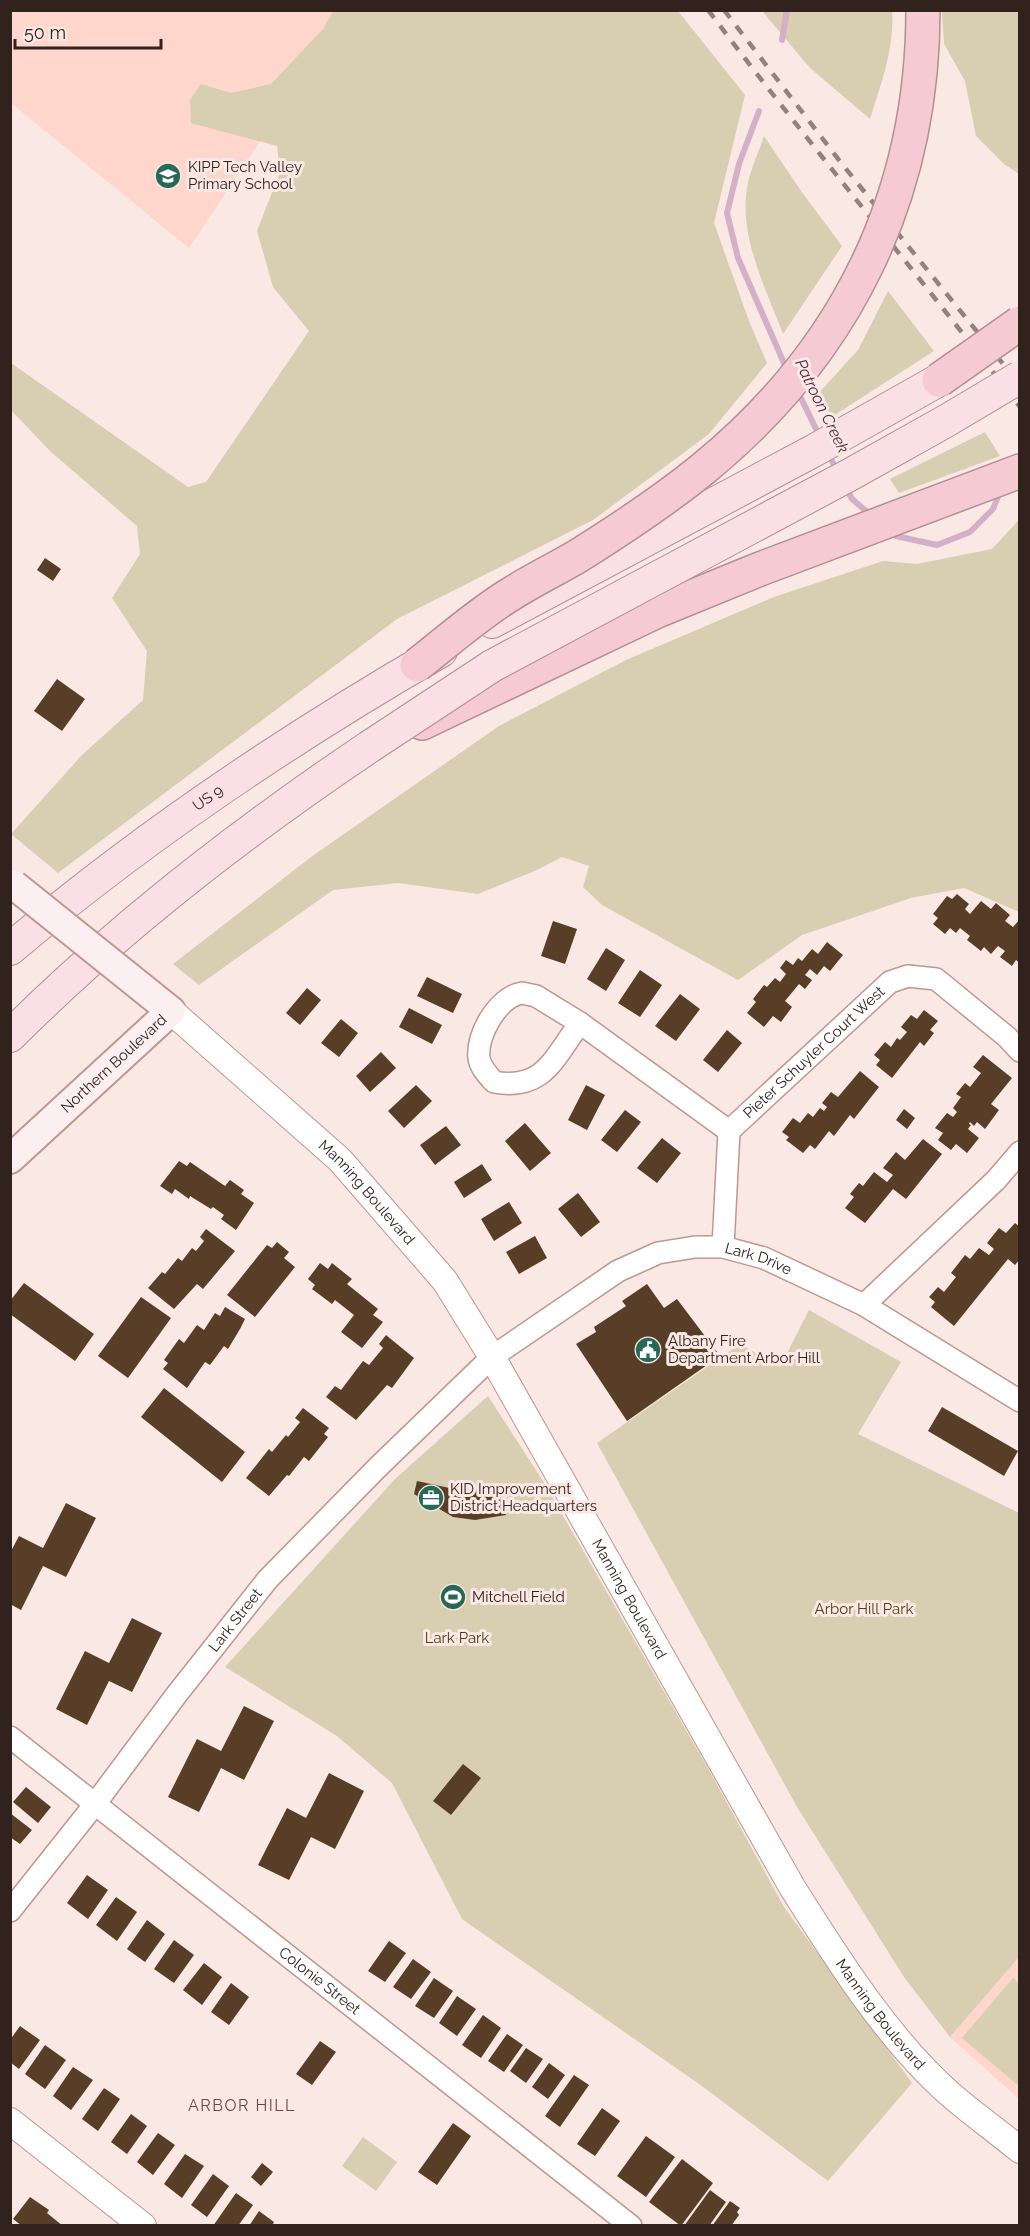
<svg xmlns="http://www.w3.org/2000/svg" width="1030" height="2236" font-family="Raleway,sans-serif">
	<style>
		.built { fill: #fed6cc }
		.green { fill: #d8ceb2 }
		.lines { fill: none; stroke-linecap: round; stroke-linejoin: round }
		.stream { stroke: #d3b0c7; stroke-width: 6 }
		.building { fill: #583e27 }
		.minor-casing { stroke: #bf978e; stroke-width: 24 }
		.tertiary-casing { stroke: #bf978e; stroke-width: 28 }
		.secondary-casing { stroke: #bf978e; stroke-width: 32 }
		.primary-casing { stroke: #b18f93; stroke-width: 34 }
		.motorway-casing { stroke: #b18f93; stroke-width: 36 }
		.minor { stroke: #fff; stroke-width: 21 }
		.tertiary { stroke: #fff; stroke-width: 26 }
		.secondary { stroke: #fceff2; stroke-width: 28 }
		.primary { stroke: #fadfe4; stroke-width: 32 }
		.motorway { stroke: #f6cad2; stroke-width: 33 }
		.rail { stroke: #91827e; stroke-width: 4.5; stroke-dasharray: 10 10; stroke-linecap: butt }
		.secondary-bridge-casing { stroke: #bf978e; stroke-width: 32; stroke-linecap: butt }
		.primary-bridge-casing { stroke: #b18f93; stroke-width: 34; stroke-linecap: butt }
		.motorway-bridge-casing { stroke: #b18f93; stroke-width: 36; stroke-linecap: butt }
		.secondary-bridge { stroke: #fceff2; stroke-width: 28 }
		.primary-bridge { stroke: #fadfe4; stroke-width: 32 }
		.motorway-bridge { stroke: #f6cad2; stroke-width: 33 }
		.labels { text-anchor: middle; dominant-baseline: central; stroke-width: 6; stroke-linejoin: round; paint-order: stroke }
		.poi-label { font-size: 15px; fill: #31221e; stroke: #f9e8e4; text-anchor: start }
		.street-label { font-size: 15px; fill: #31221e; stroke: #f9e8e4 }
		.park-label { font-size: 15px; fill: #4e3f12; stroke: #f9e8e4 }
		.water-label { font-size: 16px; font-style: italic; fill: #4f2344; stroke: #f9e8e4 }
		.neighbourhood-label { font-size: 16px; letter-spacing: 1.5px; fill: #6c4941; stroke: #f9e8e4 }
	</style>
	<rect width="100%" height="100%" fill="#f9e8e4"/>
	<path class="built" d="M13,10L347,11L189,248L11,103L10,14Z
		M1019,1957V2099L950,2037Z"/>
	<path class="green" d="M333,11H678L745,95L714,223L749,321L767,363L709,434L593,520L397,619L58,873L11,834L82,755L143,700L147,651L112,598L140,554L137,526L50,451L11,410V363L188,487L206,482L309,331L273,287L257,231L280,172L277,146L191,123L190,100L201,84L231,93L271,84L323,29Z
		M762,11H892C895,47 881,84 870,119L810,68Z
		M942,11H1019V174L1004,164L976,136L965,81L944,44Z
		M764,136L801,191L842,246L783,334C766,289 739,237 747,188C750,171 758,153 764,136Z
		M888,291L934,351L827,420L816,396L858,350Z
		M985,432L1000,456L899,493L890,479Z
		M1019,520V912L964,888L911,898L802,935L738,980L602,905L583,887L589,866L562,857L537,870L478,894L398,883L333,890L199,985L173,964L311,857L499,726L626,660L774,597L883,561L917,564L992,549Z
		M809,1310L901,1362L858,1434L1019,1513V1957L950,2037L904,1977L797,1807L597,1443L740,1344L780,1367Z
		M488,1396L543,1481L709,1770L784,1907L912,2083L828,2181L702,2086L462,1919L392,1783L337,1736L225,1667L395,1479Z
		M1013,1978L1019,1983V2086L962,2038Z
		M363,2137L397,2162L376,2191L342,2166Z"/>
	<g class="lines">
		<path class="stream" d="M782,40L787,10
			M759,111L739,164L727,213L738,258L787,370
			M797,390L820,437
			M827,452L838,472
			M845,486L852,499L872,516
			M889,530L896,536L937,545L970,532L993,509L1001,489"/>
	</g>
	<path class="building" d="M45,558L61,569L53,581L37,570Z
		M57,679L85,699L62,731L34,711Z
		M957,894L969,904L965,909L970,914L981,901L991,909L996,903L1010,915L1005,921L1013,927L1020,919V963L1016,960L1012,966L1000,957L1005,951L998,946L991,954L984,947L981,951L967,940L970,936L960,928L956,933L950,928L945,934L933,924L938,918L933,914L947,896L952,899Z
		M553,921L577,929L565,964L541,956Z
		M827,942L843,955L830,971L824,966L817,975L810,969L805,975L812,980L805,989L799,984L785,1001L792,1007L781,1022L773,1016L764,1027L747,1013L756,1002L753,999L764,985L767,987L775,978L780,982L786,974L780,968L786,960L793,965L798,958L802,961L812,949L818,954Z
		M606,948L625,960L606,991L587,979Z
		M640,970L662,985L640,1017L618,1003Z
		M427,977L462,994L453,1013L417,996Z
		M307,988L321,1000L300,1025L286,1013Z
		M680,994L700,1009L676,1041L655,1026Z
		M409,1008L442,1025L432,1044L399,1027Z
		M924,1010L938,1021L930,1030L934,1033L924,1046L920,1042L892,1078L876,1065L880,1060L874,1055L885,1042L891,1047L897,1038L900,1040L907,1032L901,1027L911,1015L917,1019Z
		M341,1019L358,1033L339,1057L321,1043Z
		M727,1030L742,1043L718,1072L703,1060Z
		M381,1052L396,1068L370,1092L356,1076Z
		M983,1055L1012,1078L991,1104L999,1110L985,1129L977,1122L974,1126L970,1122L969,1124L971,1125L968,1129L979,1138L967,1153L956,1144L951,1150L938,1140L943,1133L935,1128L947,1113L953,1117L957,1112L953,1108L961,1097L956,1094L965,1083L970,1087L981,1073L973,1067Z
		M860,1071L879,1087L854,1119L850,1115L834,1136L829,1131L815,1149L810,1145L803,1153L786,1140L789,1137L782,1132L793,1118L800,1123L808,1113L813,1117L820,1108L824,1111L827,1107L822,1103L831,1092L838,1097Z
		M416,1085L432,1101L404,1128L388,1111Z
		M586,1085L605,1095L587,1130L568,1120Z
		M904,1109L915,1118L907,1129L896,1120Z
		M625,1110L641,1122L617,1152L601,1140Z
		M525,1123L551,1153L530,1171L505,1141Z
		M446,1126L461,1145L435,1165L420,1145Z
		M662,1138L681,1153L657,1183L637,1168Z
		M923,1139L942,1154L906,1199L893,1189L865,1223L845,1208L854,1197L850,1194L859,1183L863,1186L874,1172L887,1182L893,1175L883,1168L896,1152L905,1160Z
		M179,1161L187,1166L190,1162L225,1186L230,1180L244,1190L241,1194L254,1203L236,1230L221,1219L224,1215L213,1207L211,1209L190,1196L189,1199L175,1189L172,1194L160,1186Z
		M482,1164L492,1180L464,1198L454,1182Z
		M578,1193L600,1222L581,1237L558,1209Z
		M509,1202L522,1223L494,1241L481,1219Z
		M1015,1223L1020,1227V1259L1015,1265L1008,1259L954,1326L931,1307L935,1302L929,1297L938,1287L944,1292L956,1277L951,1273L965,1255L970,1259L979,1248L989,1255L994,1249L987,1243L999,1228L1006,1233Z
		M206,1229L235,1251L203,1289L197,1284L174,1309L148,1288L162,1272L165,1274L178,1258L182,1261L192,1248L196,1251L204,1241L200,1237Z
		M535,1236L547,1258L519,1274L506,1252Z
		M277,1242L289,1252L284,1258L295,1267L255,1317L227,1295L267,1245L272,1248Z
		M320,1263L328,1269L332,1263L352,1279L347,1284L378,1309L373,1315L383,1322L362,1348L341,1332L354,1315L335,1300L332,1304L312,1289L315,1285L308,1279Z
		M24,1283L94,1334L75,1361L10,1314V1301Z
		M647,1284L664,1308L677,1299L720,1356L627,1421L576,1344L596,1332L594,1327L626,1306L622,1301Z
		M141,1297L171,1318L128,1378L98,1356Z
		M225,1307L245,1319L240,1329L228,1349L224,1346L210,1365L205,1362L187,1388L163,1369L168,1363L164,1360L179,1339L184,1343L197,1325L204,1330L215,1313L220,1316Z
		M386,1335L414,1358L392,1388L387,1385L356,1420L326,1397L335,1386L341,1390L363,1361L369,1365L383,1348L379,1344Z
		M164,1388L245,1452L222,1482L141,1417Z
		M942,1407L1018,1451L1004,1476L928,1431Z
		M303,1408L329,1428L324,1434L328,1437L309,1461L304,1457L289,1476L287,1475L269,1496L246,1478L269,1449L272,1452L286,1435L288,1437L300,1422L295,1418Z
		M417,1481L454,1489L498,1490L506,1515L475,1520L453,1517L414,1494Z
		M66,1503L96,1518L66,1577L43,1566L21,1610L10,1604V1553L19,1536L43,1548Z
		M132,1618L162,1633L132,1692L109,1681L87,1725L56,1709L85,1651L109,1663Z
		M244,1706L274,1721L244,1780L221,1768L199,1812L168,1797L197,1739L221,1751Z
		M463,1764L481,1778L451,1815L433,1801Z
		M329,1773L364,1791L335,1849L311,1837L289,1880L258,1865L287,1808L306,1818Z
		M26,1787L51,1807L38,1823L13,1802Z
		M10,1813L32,1830L20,1844L10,1837Z
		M87,1875L108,1890L88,1919L67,1903Z
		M116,1897L137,1912L117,1941L96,1925Z
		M147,1920L165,1934L145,1962L127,1949Z
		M174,1940L194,1955L174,1983L154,1969Z
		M389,1941L406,1953L385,1982L368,1971Z
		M413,1959L431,1972L411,1999L393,1987Z
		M204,1963L222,1977L202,2005L183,1990Z
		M434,1978L453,1991L434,2018L415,2006Z
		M231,1983L249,1997L229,2025L211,2012Z
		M457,1996L476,2009L457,2036L439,2023Z
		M483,2015L501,2028L481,2058L462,2045Z
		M20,2026L40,2040L19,2069L10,2062V2040Z
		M507,2034L523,2045L504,2072L488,2061Z
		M320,2041L336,2052L312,2085L296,2074Z
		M45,2045L66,2060L45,2089L25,2074Z
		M526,2048L543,2059L526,2083L510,2071Z
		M549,2063L565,2075L548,2099L532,2087Z
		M73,2067L93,2080L71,2110L53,2096Z
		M574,2075L589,2085L560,2127L545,2116Z
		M104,2088L120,2099L98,2131L82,2119Z
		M602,2108L620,2121L595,2156L577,2144Z
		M131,2114L147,2126L127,2154L111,2142Z
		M453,2123L471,2136L437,2185L418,2172Z
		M158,2133L175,2145L153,2175L137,2162Z
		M646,2136L675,2157L646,2197L617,2176Z
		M185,2154L204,2166L182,2198L164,2184Z
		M682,2159L713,2183L681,2226L649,2202Z
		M262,2163L273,2172L261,2186L251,2177Z
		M213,2174L229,2186L207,2217L191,2205Z
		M710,2190L726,2202L709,2226H684Z
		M236,2193L253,2205L238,2226H213Z
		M30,2197L49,2210L47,2213L63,2226H22L13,2219Z
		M730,2201L740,2208L737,2212L739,2215L731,2226H712Z
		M259,2211L274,2222L272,2226H249Z"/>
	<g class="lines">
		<g class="minor-casing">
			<g id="minor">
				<path d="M522,993L536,996L580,1023C554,1058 544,1091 494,1082C488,1075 480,1067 479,1058C476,1035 498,997 522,993Z"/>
				<path d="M580,1023L729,1131"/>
				<path id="s1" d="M723,1247L729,1131L890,982L908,976L936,979L1007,1037L1020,1051"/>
				<path d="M864,1305L996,1180L1020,1152"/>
				<path id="s2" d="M10,1737L631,2226"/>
				<path id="s3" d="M10,1911L95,1804L177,1694L268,1579L378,1467L492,1357L618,1271L658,1253L695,1247H723L764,1258L864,1305L1020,1401"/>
			</g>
		</g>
		<g class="tertiary-casing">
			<g id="tertiary">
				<path id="s4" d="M171,1011L340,1160L445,1281L492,1357L792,1887C836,1957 889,2041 951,2095C973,2114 997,2131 1020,2150"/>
				<path d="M10,2121L143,2226"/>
			</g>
		</g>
		<g class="secondary-casing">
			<g id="secondary">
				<path id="s5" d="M10,1159L171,1011L151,995"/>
			</g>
		</g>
		<g class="primary-casing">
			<g id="primary">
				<path d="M492,622L815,450L939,380"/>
				<path id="s6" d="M10,949C144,836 290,738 441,651"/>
				<path d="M10,1036C119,927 241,833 369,747"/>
			</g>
		</g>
		<g class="motorway-casing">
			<path id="motorway" d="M422,723L657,611L760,569L1020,471"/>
		</g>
		<use href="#minor" class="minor"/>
		<use href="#tertiary" class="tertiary"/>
		<use href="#secondary" class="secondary"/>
		<use href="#primary" class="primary"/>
		<use href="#motorway" class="motorway"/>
		<path class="rail" d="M708,10C809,144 917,273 1020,407
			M724,10L842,164L1020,385"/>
		<g class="secondary-bridge-casing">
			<path id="secondary-bridge" d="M14,885L151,995"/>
		</g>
		<g class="primary-bridge-casing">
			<path id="primary-bridge" d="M369,747L492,666L853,473L946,421L1020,377"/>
		</g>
		<g class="motorway-bridge-casing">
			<path id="motorway-bridge" d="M939,380L1020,323
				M417,665C448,641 478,614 511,594C533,580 556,569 578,556C621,529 665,500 704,468C847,351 923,195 923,10"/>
		</g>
		<use href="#secondary-bridge" class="secondary-bridge"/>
		<use href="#primary-bridge" class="primary-bridge"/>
		<use href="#motorway-bridge" class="motorway-bridge"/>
	</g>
	<defs>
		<g id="school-disc" transform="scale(1.35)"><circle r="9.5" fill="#276857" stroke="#f9e8e4"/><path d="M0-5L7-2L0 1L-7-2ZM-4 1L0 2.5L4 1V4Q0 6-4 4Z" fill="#fff"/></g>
		<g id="civic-disc" transform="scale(1.35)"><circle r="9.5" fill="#276857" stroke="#f9e8e4"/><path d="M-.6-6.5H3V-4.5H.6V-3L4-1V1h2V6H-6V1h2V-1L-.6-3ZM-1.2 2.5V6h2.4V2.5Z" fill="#fff"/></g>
		<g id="office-disc" transform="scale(1.35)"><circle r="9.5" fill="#276857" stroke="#f9e8e4"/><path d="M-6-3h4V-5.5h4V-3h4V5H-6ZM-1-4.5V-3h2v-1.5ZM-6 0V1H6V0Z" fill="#fff"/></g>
		<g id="stadium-disc" transform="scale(1.35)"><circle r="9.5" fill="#276857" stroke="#f9e8e4"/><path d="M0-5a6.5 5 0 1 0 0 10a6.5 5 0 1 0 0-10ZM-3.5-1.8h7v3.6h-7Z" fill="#fff"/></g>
	</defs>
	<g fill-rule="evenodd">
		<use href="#school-disc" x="168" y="176"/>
		<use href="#civic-disc" x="648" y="1350"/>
		<use href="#office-disc" x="431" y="1498"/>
		<use href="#stadium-disc" x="453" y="1597"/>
	</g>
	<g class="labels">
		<g class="poi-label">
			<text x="188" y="167">KIPP Tech Valley<tspan x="188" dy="17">Primary School</tspan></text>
			<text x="668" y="1341">Albany Fire<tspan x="668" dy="17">Department Arbor Hill</tspan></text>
			<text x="450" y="1489">KID Improvement<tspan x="450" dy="17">District Headquarters</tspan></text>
			<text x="472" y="1597">Mitchell Field</text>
		</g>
		<g class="street-label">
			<text stroke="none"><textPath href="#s6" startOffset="249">US 9</textPath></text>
			<text stroke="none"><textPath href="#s1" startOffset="232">Pieter Schuyler Court West</textPath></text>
			<text stroke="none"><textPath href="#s5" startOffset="141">Northern Boulevard</textPath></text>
			<text stroke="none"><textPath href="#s4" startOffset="267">Manning Boulevard</textPath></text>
			<text stroke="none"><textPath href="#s3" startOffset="1035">Lark Drive</textPath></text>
			<text stroke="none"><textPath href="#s4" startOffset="753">Manning Boulevard</textPath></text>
			<text stroke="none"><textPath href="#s3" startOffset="368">Lark Street</textPath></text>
			<text stroke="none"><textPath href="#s2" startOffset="394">Colonie Street</textPath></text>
			<text stroke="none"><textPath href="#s4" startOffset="1239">Manning Boulevard</textPath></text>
		</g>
		<g class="park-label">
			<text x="864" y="1609">Arbor Hill Park</text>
			<text x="457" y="1638">Lark Park</text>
		</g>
		<g class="water-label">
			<text transform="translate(822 406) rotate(64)">Patroon Creek</text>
		</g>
		<g class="neighbourhood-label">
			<text x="242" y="2105">ARBOR HILL</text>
		</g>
	</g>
	<rect width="1030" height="2236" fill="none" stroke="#31221e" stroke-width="24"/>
	<path d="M15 39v9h146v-9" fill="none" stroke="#31221e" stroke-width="3"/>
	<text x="24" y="39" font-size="18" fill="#31221e" stroke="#f9e8e4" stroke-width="4.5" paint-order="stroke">50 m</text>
</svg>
